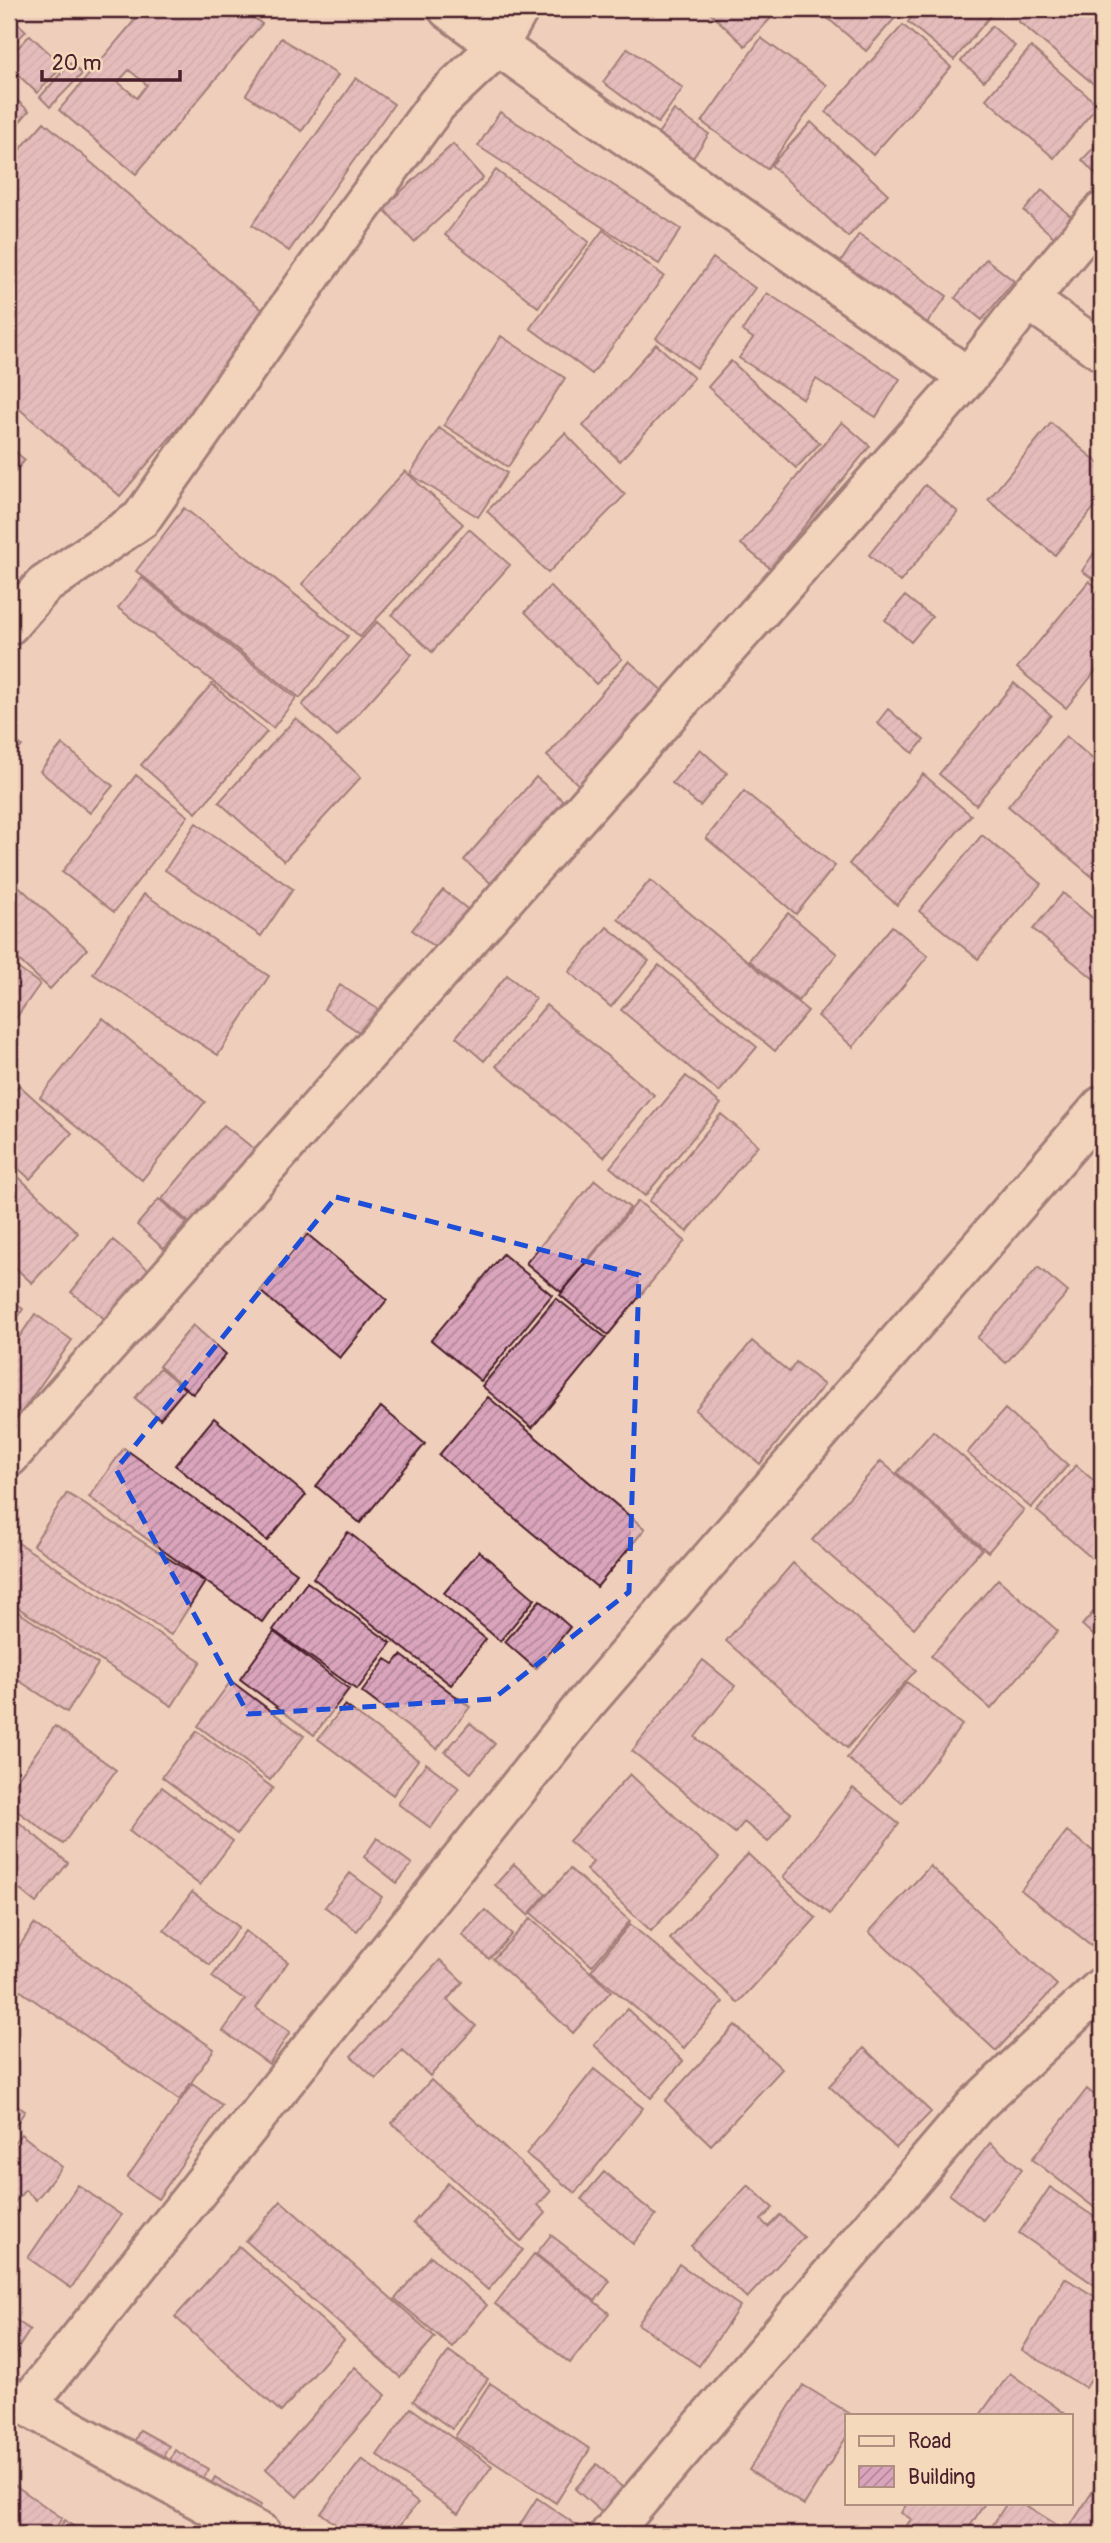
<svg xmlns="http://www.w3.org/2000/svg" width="1111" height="2543" font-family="Pangolin,sans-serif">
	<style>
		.building { fill: url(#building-hatch); stroke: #4a1f2b; stroke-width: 2; fill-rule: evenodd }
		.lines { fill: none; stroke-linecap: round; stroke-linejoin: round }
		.minor-casing { stroke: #4a1f2b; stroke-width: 44 }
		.minor { stroke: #f4d9bb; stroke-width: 38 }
		.marked { fill: none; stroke: #1d4ed8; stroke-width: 5; stroke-dasharray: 14 9; stroke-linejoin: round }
	</style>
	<defs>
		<pattern id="building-hatch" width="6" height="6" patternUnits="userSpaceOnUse" patternTransform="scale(1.75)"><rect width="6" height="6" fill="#daa5bc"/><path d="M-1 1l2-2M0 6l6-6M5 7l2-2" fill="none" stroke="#b38699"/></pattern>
	</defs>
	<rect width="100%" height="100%" fill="#efcfbb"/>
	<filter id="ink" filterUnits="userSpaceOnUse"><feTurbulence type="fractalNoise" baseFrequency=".0143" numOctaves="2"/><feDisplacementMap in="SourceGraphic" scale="14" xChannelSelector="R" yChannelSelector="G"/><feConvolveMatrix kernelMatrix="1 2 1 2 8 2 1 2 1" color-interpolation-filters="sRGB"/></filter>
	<g filter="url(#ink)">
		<path class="building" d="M144,9H243L262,24L136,174L59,110ZM129,70L147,85L137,98L118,82Z
			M706,9H761L771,18L745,46Z
			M817,9H903L866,51Z
			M918,9H996L954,60L908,22Z
			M1028,9H1098L1102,13V91L1018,21Z
			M9,15L26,31L10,48L9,47Z
			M903,25L951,67L873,155L826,112Z
			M992,26L1015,46L984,81L961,61Z
			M30,35L63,66L37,93L9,66V57Z
			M281,38L338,75L302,131L246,95Z
			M761,38L827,85L767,169L702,122Z
			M1031,47L1098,105L1054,158L986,99Z
			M628,48L683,88L658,123L603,82Z
			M70,63L82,74L50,107L40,97Z
			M356,78L394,104L289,251L252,225Z
			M9,93L29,111L9,134Z
			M674,110L709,134L690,162L655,138Z
			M500,112L681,229L659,264L478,146Z
			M44,122L272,318L120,496L9,400V162Z
			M811,122L888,194L848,237L771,165Z
			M1102,139V181L1082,160Z
			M453,144L483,178L414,242L383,208Z
			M496,170L589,242L538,307L445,235Z
			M1042,190L1079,224L1062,244L1024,211Z
			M603,230L664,276L592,374L530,328Z
			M859,234L947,296L925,326L838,266Z
			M713,258L755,288L697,368L656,338Z
			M986,259L1014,281L982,320L955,298Z
			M767,293L900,379L876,417L816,379L803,399L739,358L753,338L742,331Z
			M501,336L565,378L508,467L444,425Z
			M656,344L694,378L620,461L583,426Z
			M731,361L820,443L796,468L708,387Z
			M842,422L870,446L770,568L741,544Z
			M1051,423L1102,466V498L1055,555L988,500Z
			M439,428L507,473L478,517L410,474Z
			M565,433L625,495L548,573L487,511Z
			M9,446L25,460L9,479Z
			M405,471L463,524L360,637L302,584Z
			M925,485L958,512L900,582L869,555Z
			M184,508L348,636L300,698L136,571Z
			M469,529L510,565L432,652L392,615Z
			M1102,541V585L1082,571Z
			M142,578L296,698L273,728L118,608Z
			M1089,581L1102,592V663L1066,708L1017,668Z
			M550,586L622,659L596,684L525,612Z
			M905,596L932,617L911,642L885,620Z
			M377,622L412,654L337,737L302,705Z
			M629,661L664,692L581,787L547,756Z
			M1014,683L1051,715L976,805L939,774Z
			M212,684L267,732L196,813L141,765Z
			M888,709L924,740L913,753L877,723Z
			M296,718L361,777L284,861L219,802Z
			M9,734L22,746L9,761Z
			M1066,736L1102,767V885L1008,806Z
			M62,744L113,786L90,813L40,771Z
			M700,749L727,773L700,806L672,783Z
			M923,774L971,815L897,905L849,864Z
			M136,775L188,816L114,912L62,872Z
			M536,777L566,803L493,885L464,860Z
			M744,791L835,866L796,914L706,838Z
			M196,823L293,889L261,936L165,870Z
			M982,835L1041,884L978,959L919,911Z
			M12,880L87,949L50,989L9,951V884Z
			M650,880L808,1011L775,1051L618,919Z
			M443,890L475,915L445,955L412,930Z
			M1063,893L1102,926V982L1100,984L1033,929Z
			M144,894L269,976L218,1055L93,974Z
			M788,913L837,954L798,1001L749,960Z
			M892,926L928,956L853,1047L818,1016Z
			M607,927L649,961L611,1007L569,972Z
			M9,962L40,984L9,1028Z
			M659,965L757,1047L719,1092L621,1010Z
			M507,975L536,999L484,1061L456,1037Z
			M340,985L381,1011L365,1036L324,1009Z
			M546,1005L654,1095L604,1157L496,1066Z
			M103,1018L205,1102L142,1180L40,1097Z
			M686,1076L721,1104L645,1196L610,1167Z
			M19,1085L72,1133L30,1179L9,1160V1096Z
			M721,1114L758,1145L687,1232L649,1201Z
			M224,1125L254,1149L191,1224L162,1199Z
			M9,1168L78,1233L32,1283L9,1262Z
			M595,1180L630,1208L561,1292L526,1263Z
			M159,1199L187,1223L164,1249L137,1225Z
			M638,1201L685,1241L608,1335L560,1295Z
			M307,1234L387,1300L340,1358L260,1291Z
			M113,1240L149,1270L106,1320L71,1292Z
			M503,1254L552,1295L481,1381L431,1340Z
			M1038,1267L1068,1292L1006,1363L977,1338Z
			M556,1298L606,1338L532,1428L482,1386Z
			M9,1299L23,1309L9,1332Z
			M35,1314L72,1340L16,1420L9,1415V1352Z
			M193,1325L226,1354L193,1394L159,1366Z
			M752,1341L789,1372L796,1362L824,1385L760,1464L695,1410Z
			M160,1368L185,1389L160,1419L135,1398Z
			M488,1397L645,1529L597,1587L439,1455Z
			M381,1407L425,1444L360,1523L316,1486Z
			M1005,1409L1068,1465L1031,1508L967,1453Z
			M214,1418L306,1495L267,1541L175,1465Z
			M933,1431L1024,1510L988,1552L897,1473Z
			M124,1448L297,1573L262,1622L89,1497Z
			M881,1461L982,1549L914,1628L812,1540Z
			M1076,1465L1102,1488V1567L1037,1511Z
			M67,1493L205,1582L171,1635L33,1545Z
			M348,1532L486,1639L451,1685L313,1578Z
			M9,1537L201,1661L172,1706L9,1602Z
			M479,1551L535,1599L500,1641L444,1593Z
			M793,1563L916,1670L847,1748L726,1641Z
			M998,1579L1058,1631L991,1709L931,1656Z
			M307,1582L391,1643L357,1690L273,1630Z
			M540,1600L570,1627L536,1669L505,1642Z
			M1102,1602V1643L1082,1625Z
			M9,1606L98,1664L67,1712L9,1674Z
			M274,1632L349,1689L314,1735L240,1679Z
			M401,1655L470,1707L437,1749L362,1692L386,1659L394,1664Z
			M703,1660L735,1686L695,1737L791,1813L768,1842L744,1822L735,1833L632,1751Z
			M231,1681L304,1736L270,1780L198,1726Z
			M907,1682L962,1725L902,1803L847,1758Z
			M345,1705L418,1760L393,1795L318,1739Z
			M470,1723L495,1744L471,1773L445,1752Z
			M55,1726L116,1770L63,1844L9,1805V1791Z
			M197,1731L273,1788L237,1834L162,1777Z
			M426,1763L459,1788L431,1828L398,1804Z
			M630,1774L719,1858L651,1931L586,1870L593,1862L569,1841Z
			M162,1787L233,1841L200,1885L129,1831Z
			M853,1788L899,1824L830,1914L783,1877Z
			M9,1814L68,1863L36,1903L9,1881Z
			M1067,1831L1102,1858V1931L1091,1945L1021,1890Z
			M377,1838L412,1864L397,1883L364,1857Z
			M748,1854L816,1918L738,2003L670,1939Z
			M514,1864L546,1894L528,1915L495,1885Z
			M930,1866L1057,1985L996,2051L869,1932Z
			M570,1869L630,1921L592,1966L531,1913Z
			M350,1873L382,1897L357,1931L325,1907Z
			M192,1892L239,1927L210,1965L164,1930Z
			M485,1910L512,1934L489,1959L462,1935Z
			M531,1918L611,1991L573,2033L493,1959Z
			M34,1924L214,2049L179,2100L9,1983V1962Z
			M630,1924L723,2002L684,2048L591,1971Z
			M245,1931L288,1962L256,2008L290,2032L269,2064L223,2031L245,2000L212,1977Z
			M440,1960L463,1982L447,2000L476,2026L430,2076L402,2050L376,2079L351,2056Z
			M627,2009L683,2061L651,2098L594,2045Z
			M735,2025L782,2069L711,2145L665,2101Z
			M864,2048L931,2112L896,2148L829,2086Z
			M594,2069L643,2108L575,2193L526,2154Z
			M431,2080L551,2191L538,2205L546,2213L521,2241L392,2123Z
			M192,2084L222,2105L158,2199L127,2178Z
			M1087,2089L1102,2101V2199L1095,2208L1032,2159Z
			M9,2100L25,2111L9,2135Z
			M21,2134L62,2167L36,2200L25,2190L9,2209V2149Z
			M990,2143L1022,2169L983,2220L949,2194Z
			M604,2172L656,2215L633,2244L581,2199Z
			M448,2183L523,2250L488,2290L413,2223Z
			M78,2185L121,2215L71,2288L28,2258Z
			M748,2185L773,2208L761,2220L768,2227L780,2215L804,2237L747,2298L691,2246Z
			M1050,2187L1102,2222V2290L1019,2233Z
			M281,2201L435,2337L400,2377L246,2241Z
			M551,2235L610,2281L595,2301L536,2254Z
			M239,2246L344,2340L281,2412L175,2317Z
			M534,2254L609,2313L570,2363L495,2304Z
			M431,2256L487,2305L452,2347L395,2299Z
			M679,2264L740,2306L699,2366L638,2324Z
			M1065,2278L1102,2301V2361L1086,2388L1022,2350Z
			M9,2315L30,2330L13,2356L9,2353Z
			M449,2351L488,2379L452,2429L413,2401Z
			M355,2367L386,2395L297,2497L266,2469Z
			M1010,2373L1067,2415H980Z
			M490,2383L590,2449L556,2503L455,2437Z
			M803,2385L852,2415H847V2436L804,2505L749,2470Z
			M411,2408L492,2466L458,2514L377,2455Z
			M140,2430L169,2446L157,2468L129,2452Z
			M175,2450L208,2469L198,2489L165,2470Z
			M362,2459L418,2503L393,2534H348L321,2513Z
			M597,2464L623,2488L601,2512L575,2489Z
			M215,2477L261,2505L252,2520L206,2493Z
			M1102,2477V2534H1065Z
			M9,2481L62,2518L52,2534H9Z
			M537,2498L578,2526L573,2534H514Z
			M907,2503H985L965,2534H901L911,2519L901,2513Z
			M1007,2503H1022L1059,2526L1054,2534H992L988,2532Z
			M65,2520L83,2534H55Z"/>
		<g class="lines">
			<g class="minor-casing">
				<path id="minor" d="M448,9L498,46L968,377
					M1028,300L1102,351
					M9,625L43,586L141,519L313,273L437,104L498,46L519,9
					M9,1457L968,377L1028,300L1102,212
					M9,2396L262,2534
					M27,2405L585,1704L1102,1106
					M610,2534L975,2106L1102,1987"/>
			</g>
			<use href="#minor" class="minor"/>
		</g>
	</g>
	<path d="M0 0H1111V2543H0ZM336,1197L639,1275L629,1592L493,1699L248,1714L116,1469Z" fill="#efcfbb" fill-opacity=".55" fill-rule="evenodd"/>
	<path class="marked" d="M336,1197L639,1275L629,1592L493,1699L248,1714L116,1469Z"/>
	<rect width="1111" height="2543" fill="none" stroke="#f4d9bb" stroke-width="35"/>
	<rect x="18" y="18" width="1076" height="2508" fill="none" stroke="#4a1f2b" stroke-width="2.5" filter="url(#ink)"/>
	<rect x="845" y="2414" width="228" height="91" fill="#f4d9bb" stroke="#b08f81" stroke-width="2"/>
	<rect x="859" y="2436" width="35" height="10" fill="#f4d9bb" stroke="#b08f81" stroke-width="2"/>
	<text x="908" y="2448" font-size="21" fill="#4a1f2b">Road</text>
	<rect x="859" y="2466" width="35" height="21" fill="url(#building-hatch)" stroke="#b08f81" stroke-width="2"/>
	<text x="908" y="2484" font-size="21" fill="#4a1f2b">Building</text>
	<path d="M42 70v10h138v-10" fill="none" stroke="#4a1f2b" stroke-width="3.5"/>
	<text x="52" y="70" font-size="21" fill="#4a1f2b" stroke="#f4d9bb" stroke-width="5" paint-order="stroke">20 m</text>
</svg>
